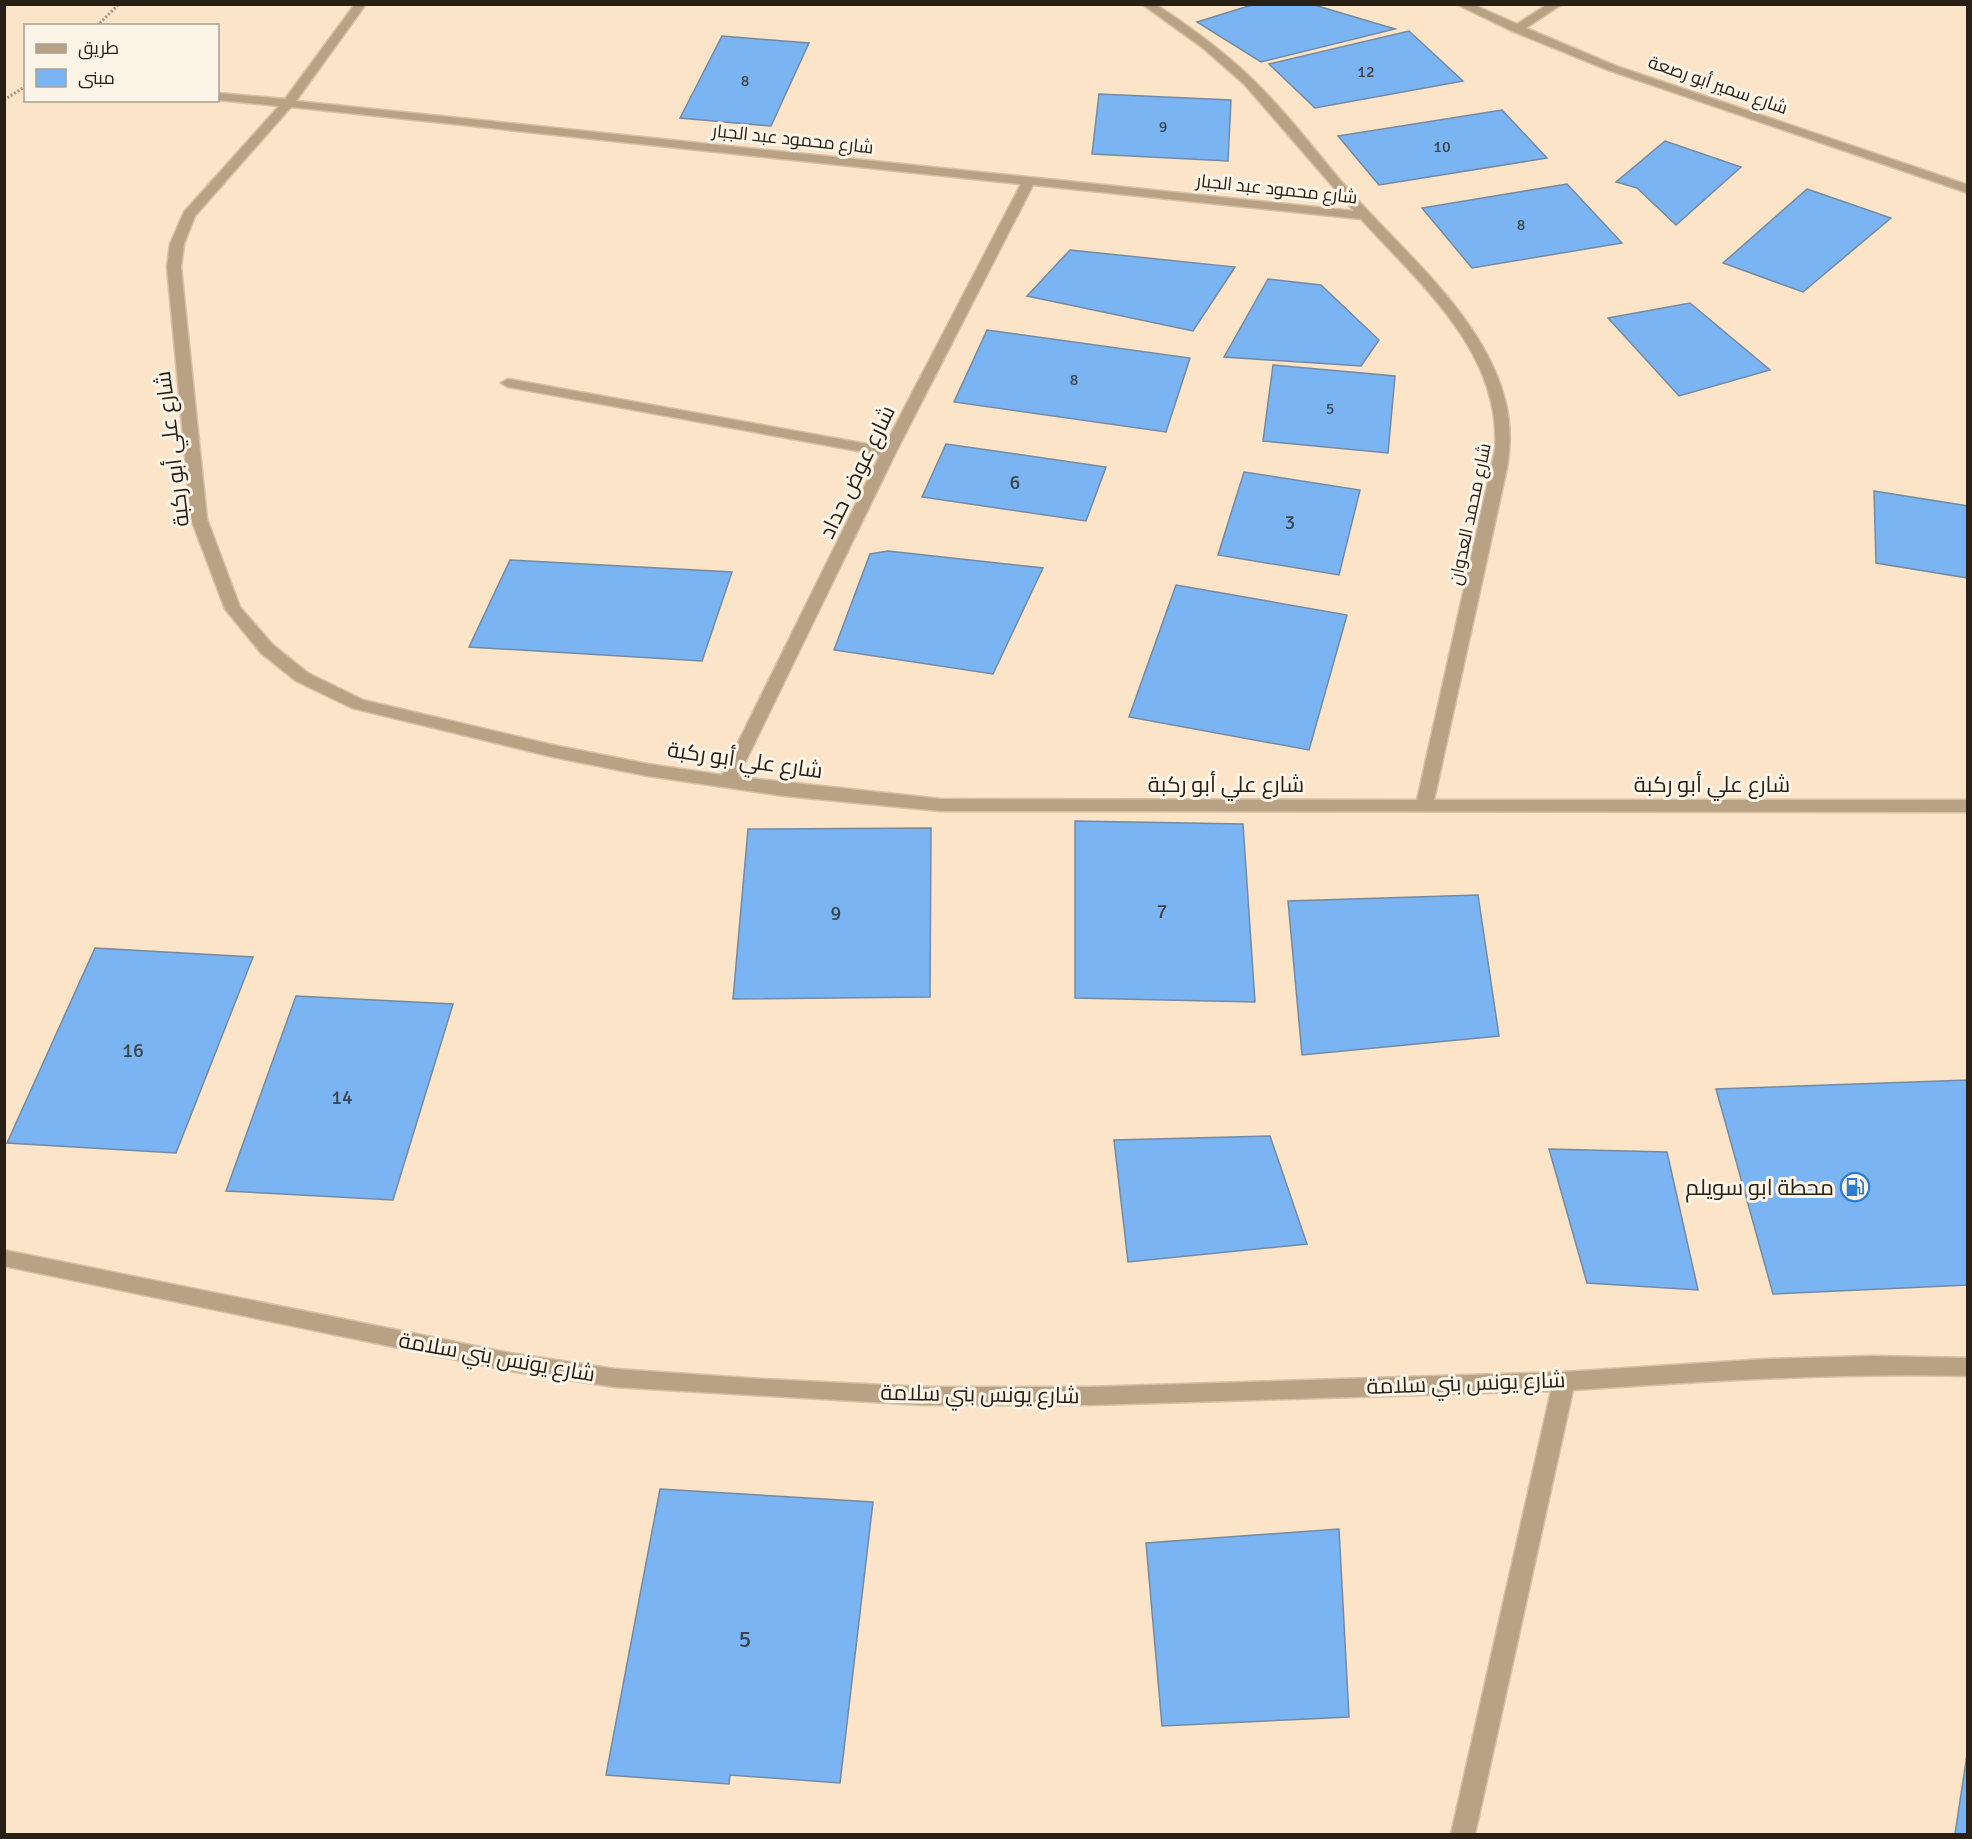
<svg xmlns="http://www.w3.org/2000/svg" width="1972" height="1839" font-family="Signika,Cairo,sans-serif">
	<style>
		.building { fill: #7ab4f2; stroke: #748aa3; stroke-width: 1.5 }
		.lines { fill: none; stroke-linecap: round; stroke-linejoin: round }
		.street-casing { stroke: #d5c1a7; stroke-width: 3 }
		.path { stroke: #a5947f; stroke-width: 3; stroke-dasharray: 2 2; stroke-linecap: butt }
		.street { fill: #b9a284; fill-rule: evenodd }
		.labels { text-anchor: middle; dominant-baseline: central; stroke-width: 6; stroke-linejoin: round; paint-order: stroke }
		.far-number-label { font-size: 16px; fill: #3c454c }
		.far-street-label { font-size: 18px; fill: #282015; stroke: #fdf4e8 }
		.number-label { font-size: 20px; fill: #3c454c }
		.street-label { font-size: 22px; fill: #282015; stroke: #fdf4e8 }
		.poi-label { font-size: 22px; fill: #282015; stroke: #fdf4e8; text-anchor: end }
		.near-number-label { font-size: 24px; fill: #3c454c }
	</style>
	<rect width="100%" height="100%" fill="#fbe4c7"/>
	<path class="building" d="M1255,4H1311L1395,29L1261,62L1197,22Z
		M1409,31L1463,81L1315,108L1269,64Z
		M722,36L809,43L771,126L680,118Z
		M1099,94L1231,100L1228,161L1092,154Z
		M1502,110L1547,158L1379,185L1338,136Z
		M1665,141L1741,167L1676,225L1637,188L1616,182Z
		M1567,184L1622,243L1472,268L1422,208Z
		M1807,189L1891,218L1803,292L1723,263Z
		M1070,250L1235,267L1193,331L1027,296Z
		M1268,279L1321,285L1379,340L1361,366L1224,357Z
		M1690,303L1770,370L1679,396L1608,318Z
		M987,330L1190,358L1166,432L954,402Z
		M1273,365L1395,376L1388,453L1263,441Z
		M946,444L1106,467L1086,521L922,497Z
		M1244,472L1360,490L1339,575L1218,555Z
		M1874,491L1968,506V578L1876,563Z
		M888,551L1043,568L993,674L834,650L870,554Z
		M510,560L732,572L702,661L469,647Z
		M1176,585L1347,615L1309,750L1129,717Z
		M1075,821L1243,824L1255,1002L1075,998Z
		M931,828L930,997L733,999L748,829Z
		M1478,895L1499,1036L1302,1055L1288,901Z
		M95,948L253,957L176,1153L7,1143Z
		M296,996L453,1004L393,1200L226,1191Z
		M1968,1080V1285L1773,1294L1716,1089Z
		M1270,1136L1307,1244L1128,1262L1114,1140Z
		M1549,1149L1667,1152L1698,1290L1587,1283Z
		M660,1489L873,1502L840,1783L730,1775L729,1784L606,1775Z
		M1339,1529L1349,1717L1162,1726L1146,1543Z
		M1968,1748V1834H1955Z"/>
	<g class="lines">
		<g class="street-casing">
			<path id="street" d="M355,4H366L296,101L1354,211L1244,84L1203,48L1142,4H1155C1195,30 1233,58 1265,92C1302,130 1332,174 1369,212C1414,260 1468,309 1495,371C1509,403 1513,433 1507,468L1434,800H1968V812L941,811L785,796L648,776L553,757L352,708L296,681L261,653L225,609L191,519L167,267L170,244L184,212L279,106L218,100V93L285,99ZM291,107L1021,184L884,447L508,379L501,383L508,387L880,455L722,775L648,764L553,745L363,700L308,673L273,645L240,607L207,519L181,267L184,244L195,216ZM1033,185L1361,219C1421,285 1502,353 1495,450L1417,800L941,799L738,777L896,452Z
				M1456,4H1472L1517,24L1548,4H1562L1526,28L1616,66L1968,185V193L1608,70L1512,31Z
				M4,1250L510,1353L615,1369L762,1379L924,1387H1089L1564,1372L1767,1359L1872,1356L1968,1358V1376C1835,1373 1705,1381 1573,1390L1475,1834H1451L1551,1391L1089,1405H924L615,1387L510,1371L4,1266Z"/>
		</g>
		<path class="path" d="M97,26L119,4
			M4,100L26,86"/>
		<use href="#street" class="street"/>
	</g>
	<defs>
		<g id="fuel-ring" transform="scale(1.5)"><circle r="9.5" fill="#fdf4e8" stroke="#2b7ccb" stroke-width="1.5"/><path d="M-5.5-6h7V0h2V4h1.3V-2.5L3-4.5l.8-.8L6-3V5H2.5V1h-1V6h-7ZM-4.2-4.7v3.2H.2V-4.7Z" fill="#2b7ccb"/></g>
	</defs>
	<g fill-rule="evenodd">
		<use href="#fuel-ring" x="1855" y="1187"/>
	</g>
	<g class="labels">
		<g class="far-number-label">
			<text x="1366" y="72">12</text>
			<text x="745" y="81">8</text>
			<text x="1163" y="127">9</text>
			<text x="1442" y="147">10</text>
			<text x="1521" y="225">8</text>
			<text x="1074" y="380">8</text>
			<text x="1330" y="409">5</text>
		</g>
		<g class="far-street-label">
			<text transform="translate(1718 85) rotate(19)">شارع سمير أبو رصعة</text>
			<text transform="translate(793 139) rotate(6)">شارع محمود عبد الجبار</text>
			<text transform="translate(1277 189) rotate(6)">شارع محمود عبد الجبار</text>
			<text transform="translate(1470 514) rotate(-78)">شارع محمد العدوان</text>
		</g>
		<g class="number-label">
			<text x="1015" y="482">6</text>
			<text x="1290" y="522">3</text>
			<text x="1162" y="911">7</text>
			<text x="836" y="913">9</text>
			<text x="133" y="1050">16</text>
			<text x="342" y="1097">14</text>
		</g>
		<g class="street-label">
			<text transform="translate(172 449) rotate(-97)">شارع علي أبو ركبة</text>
			<text transform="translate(857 472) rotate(-64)">شارع عوض حداد</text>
			<text transform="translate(745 760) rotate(8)">شارع علي أبو ركبة</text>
			<text x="1226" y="784">شارع علي أبو ركبة</text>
			<text x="1712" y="784">شارع علي أبو ركبة</text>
			<text transform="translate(497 1357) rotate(10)">شارع يونس بني سلامة</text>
			<text transform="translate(1466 1383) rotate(-2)">شارع يونس بني سلامة</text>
			<text transform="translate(980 1394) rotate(1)">شارع يونس بني سلامة</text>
		</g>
		<g class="poi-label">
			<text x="1834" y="1187">محطة ابو سويلم</text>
		</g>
		<g class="near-number-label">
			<text x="745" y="1639">5</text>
		</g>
	</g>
	<rect width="1972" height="1839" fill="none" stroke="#282015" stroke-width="12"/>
	<rect x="24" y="24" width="195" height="78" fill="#fdf4e8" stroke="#a89f94" stroke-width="1.5"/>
	<rect x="36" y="44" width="30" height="9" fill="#b9a284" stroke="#a89f94" stroke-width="1.5"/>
	<text x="78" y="54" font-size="18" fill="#282015">طريق</text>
	<rect x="36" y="69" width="30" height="18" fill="#7ab4f2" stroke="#a89f94" stroke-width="1.5"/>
	<text x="78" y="84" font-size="18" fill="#282015">مبنى</text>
</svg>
